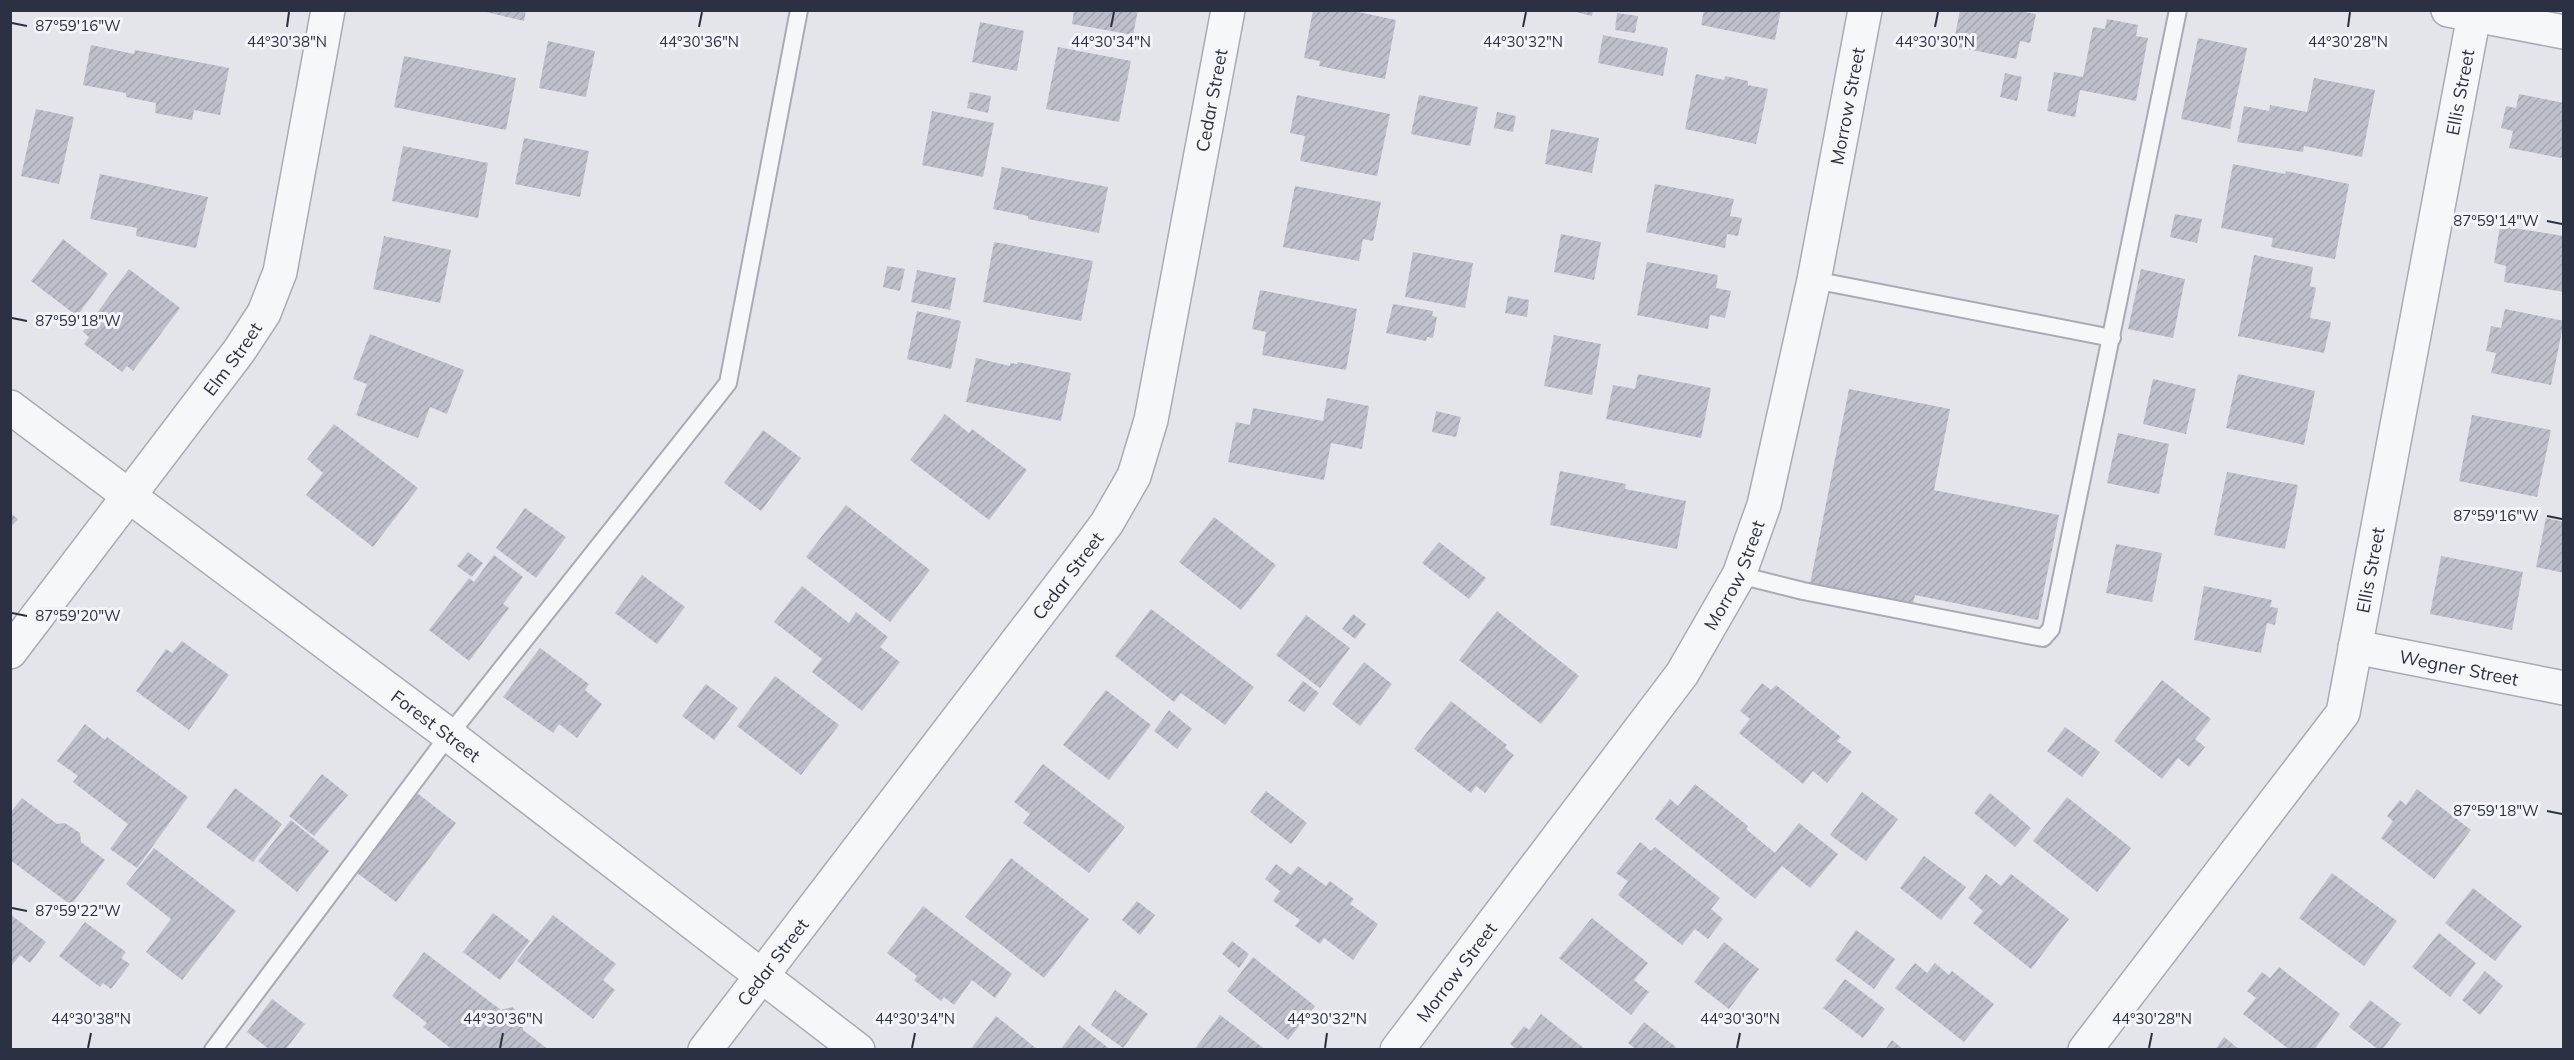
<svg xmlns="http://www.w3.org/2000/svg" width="2574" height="1060" font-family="Mulish,sans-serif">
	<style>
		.building { fill: url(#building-hatch) }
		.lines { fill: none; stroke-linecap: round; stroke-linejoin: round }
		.service-casing { stroke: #a8abb5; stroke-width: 20 }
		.minor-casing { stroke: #a8abb5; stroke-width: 36 }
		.service { stroke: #f6f7f9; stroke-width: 16 }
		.minor { stroke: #f6f7f9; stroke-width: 33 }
		.ticks { fill: none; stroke: #2b3043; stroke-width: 2 }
		.labels { text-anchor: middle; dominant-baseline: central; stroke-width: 6; stroke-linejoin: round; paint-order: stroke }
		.street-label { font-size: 18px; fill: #2b3043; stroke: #f3f4f8 }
		.ticks-label { font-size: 15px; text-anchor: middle; fill: #2b3043; stroke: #f3f4f8; stroke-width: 6; stroke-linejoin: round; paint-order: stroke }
	</style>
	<defs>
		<pattern id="building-hatch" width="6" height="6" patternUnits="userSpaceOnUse" patternTransform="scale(1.5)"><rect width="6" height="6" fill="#bdc0cb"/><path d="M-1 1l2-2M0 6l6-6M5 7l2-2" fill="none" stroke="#a3a5b0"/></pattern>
	</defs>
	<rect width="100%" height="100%" fill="#e3e5eb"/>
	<path class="building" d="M478,10H526L524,21Z
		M1074,10H1138L1133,35L1072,24Z
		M1313,10H1349L1396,20L1385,79L1319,66L1320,61L1304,58Z
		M1568,10H1593L1592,16Z
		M1704,10H1781L1775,40L1701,25Z
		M1960,10H2026L2025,12L2036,14L2030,43L2020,41L2016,59L1953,46Z
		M1617,13L1638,16L1635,33L1615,30Z
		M2107,19L2138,25L2136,36L2148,38L2136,101L2080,90L2075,117L2047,111L2054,72L2083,77L2093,27L2105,29Z
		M980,22L1024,31L1017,71L972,62Z
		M1603,35L1668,48L1663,76L1598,63Z
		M2198,38L2247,48L2230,129L2181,119Z
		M548,41L595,51L586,97L539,88Z
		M91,45L134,54L135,50L229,68L220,115L194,110L192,120L155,113L156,103L126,97V93L83,85Z
		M1058,47L1131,61L1119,122L1046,109Z
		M404,56L516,78L506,130L394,107Z
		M2005,73L2022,77L2017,101L2000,97Z
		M1696,74L1724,80L1725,76L1748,81V85L1768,89L1756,144L1685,129Z
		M2314,78L2375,90L2362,157L2304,146L2303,152L2237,142L2244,106L2269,111L2270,105L2307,112Z
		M970,92L991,96L988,113L967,108Z
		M2519,94L2564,103V154L2561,158L2509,148L2513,131L2501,128L2506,106L2516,108Z
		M1297,95L1390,114L1377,176L1300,161L1305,136L1290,133Z
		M1419,95L1478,107L1470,146L1411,134Z
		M36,109L74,117L59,184L21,176Z
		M932,111L994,123L983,177L922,165Z
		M1497,112L1516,116L1513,132L1494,128Z
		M1551,129L1599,138L1592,173L1545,164Z
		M524,138L589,151L580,197L515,184Z
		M403,146L488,163L478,218L392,201Z
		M2233,164L2285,174L2286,171L2349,184L2335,259L2271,247L2273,238L2221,228Z
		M1002,167L1108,187L1099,233L1028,219V216L993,209Z
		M100,174L208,197L196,248L136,236L137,228L90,219Z
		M1655,184L1734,199L1730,216L1742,218L1738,236L1727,234L1725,248L1646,232Z
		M1295,186L1381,202L1373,241L1363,239L1359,261L1283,247Z
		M2175,214L2202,219L2197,243L2170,237Z
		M2500,226L2564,236V292L2504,282L2506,266L2494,263Z
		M1561,234L1601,242L1594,280L1554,272Z
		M384,236L451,250L440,303L373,289Z
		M63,239L108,274L77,316L31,281Z
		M994,242L1093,261L1081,321L983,302Z
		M1413,252L1473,263L1465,308L1405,297Z
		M2254,255L2313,267L2310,286L2316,288L2310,318L2331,322L2324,353L2238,336Z
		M1647,262L1718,275L1716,288L1731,291L1725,318L1710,315L1708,329L1637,315Z
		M887,266L905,269L900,291L883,287Z
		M129,269L180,308L133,371L127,366L122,372L84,344L89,337L83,332Z
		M2141,269L2185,279L2173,338L2128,329Z
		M917,270L956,278L950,310L911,302Z
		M1260,290L1357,309L1346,370L1262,355L1266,332L1252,329Z
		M1508,296L1529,300L1527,317L1505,313Z
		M1393,304L1433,311L1432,316L1437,317L1433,338L1427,337L1426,341L1386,333Z
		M2505,309L2564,321L2551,385L2491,373L2496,353L2486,351L2491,326L2501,328Z
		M917,311L961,321L951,369L907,359Z
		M370,334L464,370L447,414L430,407L418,438L356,415L367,384L353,379Z
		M1554,335L1601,344L1592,395L1544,386Z
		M976,358L1010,366V363L1017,364L1018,362L1071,373L1061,421L966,402Z
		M1638,374L1711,388L1701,438L1606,419L1613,385L1635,389Z
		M2238,374L2315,391L2304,445L2226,428Z
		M2153,379L2196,389L2186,434L2143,424Z
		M1849,389L1950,409L1934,490L2059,515L2038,620L1915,595L1913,604L1810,584Z
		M1327,398L1369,406L1362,449L1331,443L1324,480L1228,462L1236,422L1250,425L1253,408L1323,421Z
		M1436,411L1461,417L1456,437L1432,432Z
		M945,414L969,433L972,429L1027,470L989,520L910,460Z
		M2472,415L2551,430L2537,497L2459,481Z
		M334,424L418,488L373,547L306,495L323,473L307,459Z
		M763,430L801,458L761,511L724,483Z
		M2118,433L2169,444L2159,494L2107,483Z
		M1560,471L1626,484L1625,489L1686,501L1677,549L1550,525Z
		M2227,472L2298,485L2285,549L2214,535Z
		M846,505L930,570L890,622L806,557Z
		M525,508L566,537L536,578L496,548Z
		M10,513L18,519L10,528Z
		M1214,517L1276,565L1241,610L1179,562Z
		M2546,518L2564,522V573L2536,567Z
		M1439,542L1486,578L1469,599L1422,563Z
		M2116,544L2162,553L2152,602L2106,593Z
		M468,552L483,563L472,577L457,566Z
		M494,555L523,577L503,604L509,608L469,661L429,630L469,578L474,582Z
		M2441,556L2523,572L2512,630L2430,614Z
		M642,575L685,607L657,644L615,613Z
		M802,586L849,623L856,612L888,637L880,647L900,662L862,711L812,672L822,659L774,622Z
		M2204,586L2272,600L2270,607L2278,608L2275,625L2267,623L2261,653L2194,640Z
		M1151,609L1254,687L1225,725L1181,693L1174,702L1115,656Z
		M1497,611L1579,676L1541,724L1459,660Z
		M1353,614L1366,624L1355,639L1342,629Z
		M1306,615L1350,648L1320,688L1276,655Z
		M182,641L229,675L189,730L136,691L166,649L172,653Z
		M540,648L589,684L585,690L602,704L577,738L559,724L553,733L503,697Z
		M1364,662L1392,684L1360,726L1332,704Z
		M775,676L839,725L801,775L737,726Z
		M2162,680L2211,719L2195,739L2205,747L2189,767L2178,758L2162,779L2114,741Z
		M1303,681L1319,693L1304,712L1288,701Z
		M1762,683L1771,690L1776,685L1841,737L1837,741L1852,752L1827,783L1813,771L1803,784L1739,733L1750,719L1740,711Z
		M706,684L738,708L714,740L682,716Z
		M1106,690L1151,725L1109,780L1063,745Z
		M1451,701L1507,745L1505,748L1514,755L1485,793L1476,786L1471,793L1414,749Z
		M1169,710L1192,729L1177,749L1154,731Z
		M85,724L105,740L107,737L188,797L137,868L110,849L128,824L73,782L78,776L57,761Z
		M2065,727L2100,752L2082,777L2047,751Z
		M1043,764L1125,827L1089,873L1023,823L1030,814L1014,802Z
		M322,774L348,795L314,836L289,816Z
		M1695,784L1748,826L1746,829L1775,853L1799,823L1838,854L1810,888L1782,866L1755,899L1655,819L1670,799L1678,806Z
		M235,788L282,824L253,862L206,827Z
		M2417,789L2471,830L2434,879L2381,838L2393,821L2387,816L2400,800L2406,805Z
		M1266,791L1307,823L1291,844L1250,812Z
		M1862,792L1898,819L1866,861L1830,835Z
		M417,793L456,823L396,902L356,872Z
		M1990,793L2031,828L2015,847L1974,813Z
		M2067,797L2131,848L2097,892L2033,841Z
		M22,798L57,824L65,823L80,833L81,842L105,860L71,905L10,860V813Z
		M291,820L329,851L297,892L258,861Z
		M1640,842L1651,851L1655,847L1720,898L1711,909L1723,919L1708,939L1695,929L1682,945L1618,895L1628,881L1616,873Z
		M154,848L236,911L182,980L146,952L171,919L126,884Z
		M1924,856L1966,887L1941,920L1900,888Z
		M1011,858L1089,919L1044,978L965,917Z
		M1276,864L1291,875L1298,866L1326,886L1330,881L1354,899L1350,904L1378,924L1353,960L1324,938L1320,944L1295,926L1300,920L1273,901L1280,891L1265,879Z
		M2332,873L2397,921L2364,966L2299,918Z
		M1986,874L2001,886L2011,874L2069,919L2031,969L1973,923L1983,911L1968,898Z
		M2473,888L2522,926L2495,961L2445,923Z
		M1137,901L1155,915L1140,935L1122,920Z
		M923,906L1012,974L995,998L972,980L954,1005L944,997L941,1001L914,980L917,976L887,953Z
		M493,913L530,941L500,980L463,952Z
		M10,914L46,942L30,963L20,955L10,968Z
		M553,915L616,964L603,980L615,990L593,1019L517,961Z
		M1592,918L1648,963L1634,980L1649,992L1631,1015L1559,958Z
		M85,922L126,952L121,958L130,964L111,989L103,983L100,987L59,956Z
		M1856,930L1895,959L1874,989L1835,960Z
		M2439,933L2476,963L2450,997L2412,967Z
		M1232,941L1249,954L1239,968L1222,954Z
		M1724,942L1759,969L1729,1009L1694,982Z
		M424,952L501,1010L512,1007L523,1017V1030L549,1050H453L423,1027L427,1023L392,996Z
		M1253,957L1315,1006L1288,1040L1227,991Z
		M1915,963L1927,973L1935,963L1949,975L1952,971L1994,1004L1964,1042L1895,988Z
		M2279,967L2340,1014L2314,1050H2290L2243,1014L2256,998L2247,991L2262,972L2270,978Z
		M2485,971L2503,986L2480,1015L2462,1000Z
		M1845,979L1885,1009L1863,1038L1823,1008Z
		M1115,990L1148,1014L1123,1048L1091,1025Z
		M272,999L305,1024L285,1050H270L247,1032Z
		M2370,1000L2401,1024L2382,1050H2379L2349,1027Z
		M1541,1014L1586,1050H1513L1515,1048L1510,1044L1524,1026L1529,1030Z
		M1220,1015L1266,1050H1194Z
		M996,1016L1038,1050H970Z
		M1644,1022L1676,1047L1674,1050H1637L1628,1043Z
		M1079,1025L1111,1050H1060Z
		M2224,1037L2240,1050H2215Z
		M1892,1040L1904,1050H1885Z"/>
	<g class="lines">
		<g class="service-casing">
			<path id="service" d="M1814,280L2112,338
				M1739,575L1803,591L2043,638L2051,629L2178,10
				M213,1050L449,735L728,383L799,10"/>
		</g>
		<g class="minor-casing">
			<g id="minor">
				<path d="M2448,10L2564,32"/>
				<path id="s1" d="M10,407L449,735L858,1050"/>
				<path id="s2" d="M2355,647L2564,688"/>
				<path id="s3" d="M10,652L239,351L264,313L280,272L328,10"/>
				<path id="s4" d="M705,1050L1078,562L1107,523L1134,476L1151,420L1228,10"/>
				<path id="s5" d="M1397,1050L1682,674L1739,575L1764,505L1814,280L1865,10"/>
				<path id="s6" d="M2085,1050L2343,713L2475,10"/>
			</g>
		</g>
		<use href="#service" class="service"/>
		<use href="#minor" class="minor"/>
	</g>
	<path class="ticks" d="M12,23L27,26M287,27L289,12M699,27L702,12M1111,27L1114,12M1523,27L1526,12M1935,27L1938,12M2348,27L2350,12M2547,221L2562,224M12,318L27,321M2547,516L2562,519M12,613L27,616M2547,811L2562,814M12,908L27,911M88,1048L91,1033M500,1048L503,1033M912,1048L915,1033M1325,1048L1327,1033M1737,1048L1740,1033M2149,1048L2152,1033"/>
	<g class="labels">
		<g class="street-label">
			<text stroke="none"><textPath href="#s6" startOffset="1056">Ellis Street</textPath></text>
			<text stroke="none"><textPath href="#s4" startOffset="1101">Cedar Street</textPath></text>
			<text stroke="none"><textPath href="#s5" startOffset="1068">Morrow Street</textPath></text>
			<text stroke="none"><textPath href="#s3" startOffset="368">Elm Street</textPath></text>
			<text stroke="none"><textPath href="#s6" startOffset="570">Ellis Street</textPath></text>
			<text stroke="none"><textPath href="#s4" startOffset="597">Cedar Street</textPath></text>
			<text stroke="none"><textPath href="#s5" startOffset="584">Morrow Street</textPath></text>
			<text stroke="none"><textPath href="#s2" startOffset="106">Wegner Street</textPath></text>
			<text stroke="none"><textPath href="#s1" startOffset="532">Forest Street</textPath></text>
			<text stroke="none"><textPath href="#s4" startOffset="111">Cedar Street</textPath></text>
			<text stroke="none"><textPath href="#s5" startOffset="98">Morrow Street</textPath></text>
		</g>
	</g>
	<g class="ticks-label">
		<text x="78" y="31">87°59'16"W</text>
		<text x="287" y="47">44°30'38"N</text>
		<text x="699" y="47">44°30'36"N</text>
		<text x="1111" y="47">44°30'34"N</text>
		<text x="1523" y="47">44°30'32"N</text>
		<text x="1935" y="47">44°30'30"N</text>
		<text x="2348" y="47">44°30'28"N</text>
		<text x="2496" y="226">87°59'14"W</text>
		<text x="78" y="326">87°59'18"W</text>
		<text x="2496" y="521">87°59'16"W</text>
		<text x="78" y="621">87°59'20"W</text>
		<text x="2496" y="816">87°59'18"W</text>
		<text x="78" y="916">87°59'22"W</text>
		<text x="91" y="1024">44°30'38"N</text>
		<text x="503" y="1024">44°30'36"N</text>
		<text x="915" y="1024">44°30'34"N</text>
		<text x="1327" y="1024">44°30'32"N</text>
		<text x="1740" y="1024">44°30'30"N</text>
		<text x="2152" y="1024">44°30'28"N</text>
	</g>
	<rect width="2574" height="1060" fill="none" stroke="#2b3043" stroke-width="24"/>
</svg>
